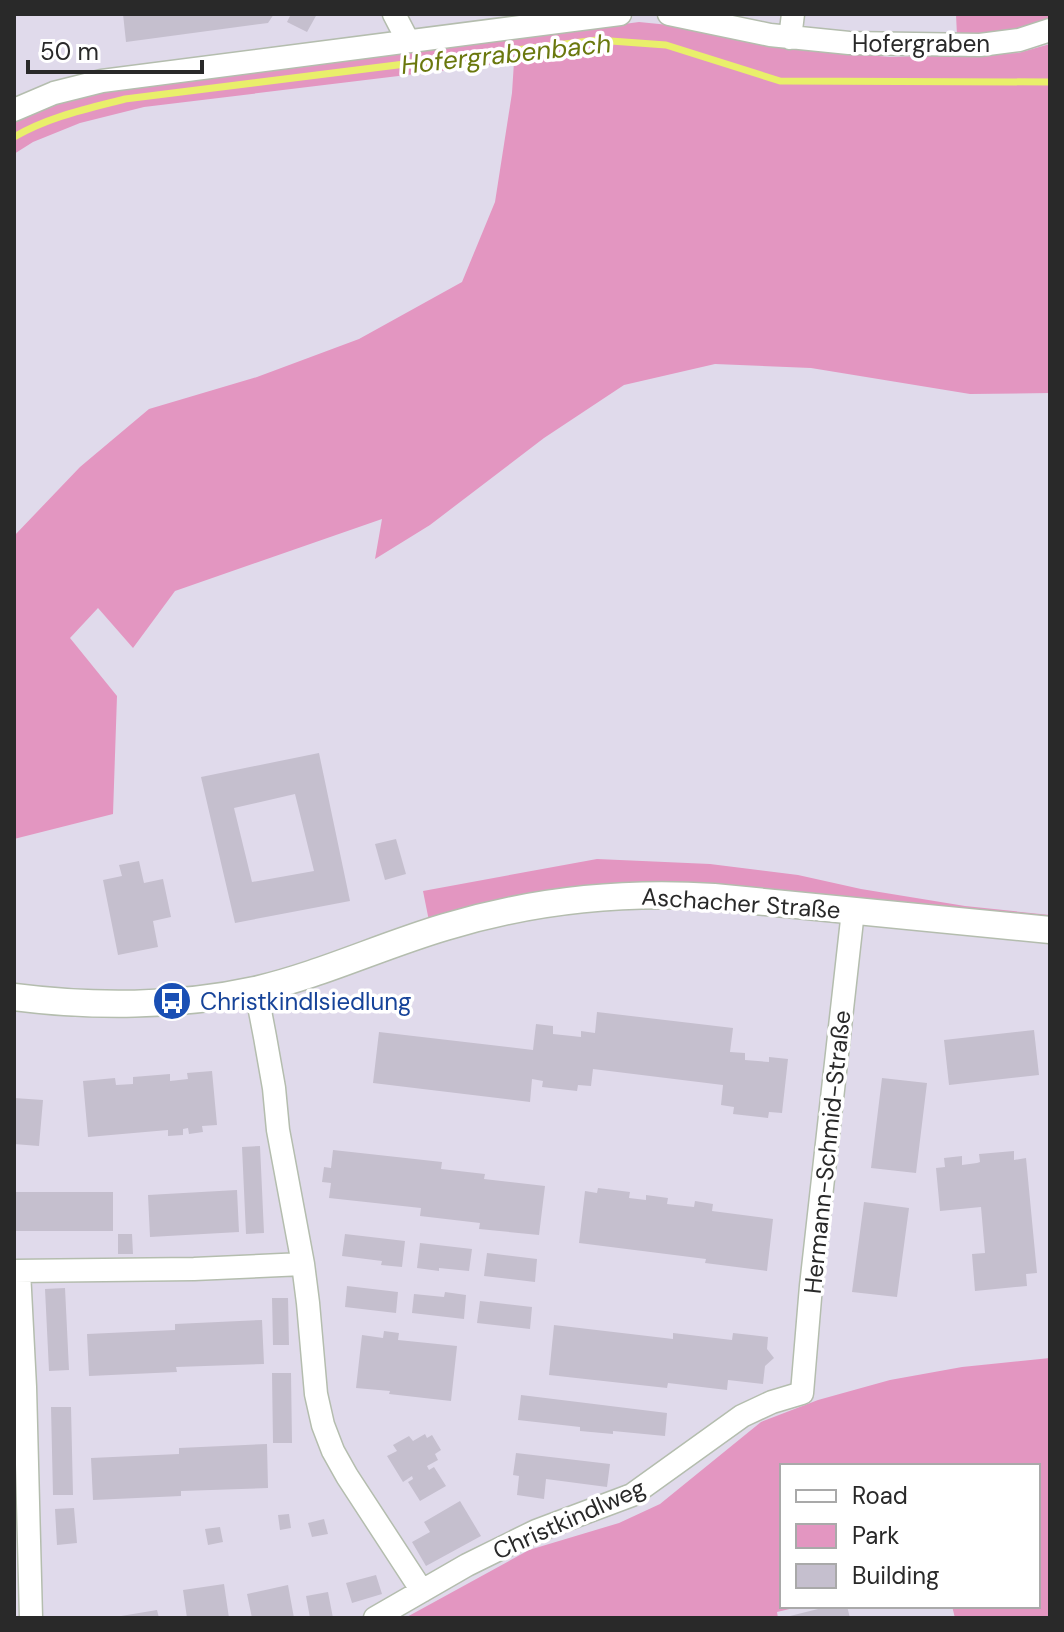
<svg xmlns="http://www.w3.org/2000/svg" width="1064" height="1632" font-family="'DM Sans',sans-serif">
	<style>
		.green { fill: #e396c1 }
		.lines { fill: none; stroke-linecap: round; stroke-linejoin: round }
		.stream { stroke: #e9ef6b; stroke-width: 7 }
		.building { fill: #c5bfce; fill-rule: evenodd }
		.minor-casing { stroke: #b4bdae; stroke-width: 25 }
		.tertiary-casing { stroke: #b4bdae; stroke-width: 29 }
		.minor { stroke: #fff; stroke-width: 22 }
		.tertiary { stroke: #fff; stroke-width: 26 }
		.labels { text-anchor: middle; dominant-baseline: central; stroke-width: 7; stroke-linejoin: round; paint-order: stroke }
		.street-label { font-size: 24px; fill: #292929; stroke: #fff }
		.transit-label { font-size: 24px; fill: #164399; stroke: #fff; text-anchor: start }
		.water-label { font-size: 26px; font-style: italic; fill: #6a780d; stroke: #fff }
	</style>
	<rect width="100%" height="100%" fill="#e0daeb"/>
	<path class="green" d="M956,14H1050V23L1008,34L957,36Z
		M639,22L689,27L772,47L890,57L1018,53L1050,44V393L970,394L811,368L715,364L624,385L544,438L430,525L375,559L382,519L175,591L133,648L98,608L70,638L117,696L113,814L14,839V536L80,467L149,409L257,377L359,339L462,282L495,202L512,93L514,62L144,107L80,123L33,142L14,154V123L37,111L77,97L122,89L303,67Z
		M597,859L710,864L798,875L861,889L965,906L1050,915V920L816,894L429,921L423,891Z
		M1050,1358V1618H955L952,1606H1038V1466H782V1606H802L777,1612L778,1618H405L529,1550L619,1523L660,1504L761,1422L818,1400L890,1380L962,1367Z"/>
	<g class="lines">
		<path class="stream" d="M14,137C48,117 86,109 125,99L597,40L666,45L780,81L1050,82"/>
	</g>
	<path class="building" d="M123,14H274L268,23L126,42Z
		M291,14H317L307,32L287,22Z
		M319,753L350,901L235,923L201,777ZM295,794L314,871L252,882L234,808Z
		M396,839L406,874L385,880L375,844Z
		M139,861L144,883L163,879L171,917L153,921L158,947L118,955L103,880L122,876L119,865Z
		M597,1012L733,1028L730,1052L745,1053V1060L769,1062V1057L788,1059L782,1113L769,1112L768,1118L733,1114L734,1107L721,1105L723,1085L593,1069L591,1086L578,1085L577,1091L542,1087L543,1081L532,1079L530,1102L373,1083L379,1032L533,1050L536,1024L553,1026V1034L581,1037V1031L595,1033Z
		M1034,1030L1039,1075L949,1085L944,1040Z
		M212,1071L217,1125L202,1126L203,1132L189,1134L188,1128L183,1129V1135L168,1136V1130L88,1137L83,1081L115,1078L116,1085L133,1084V1077L170,1074V1081L188,1079L187,1073Z
		M882,1078L927,1083L916,1173L871,1168Z
		M14,1098L43,1100L39,1146L14,1144Z
		M260,1146L264,1233L246,1234L242,1147Z
		M333,1150L442,1162L441,1169L485,1174L484,1179L545,1186L539,1235L479,1229L480,1223L420,1216L421,1208L329,1198L331,1183L322,1182L324,1167L331,1168Z
		M1014,1151V1160L1026,1158L1037,1273L1026,1274L1027,1286L975,1291L972,1254L985,1253L981,1207L940,1211L936,1168L945,1167L944,1158L962,1156V1165L977,1163L980,1162L979,1154Z
		M598,1188L630,1192L629,1198L646,1200V1195L668,1198L667,1204L694,1207L695,1201L713,1204L712,1211L773,1219L767,1271L705,1263L706,1259L579,1243L585,1191L597,1193Z
		M237,1190L239,1232L150,1237L148,1195Z
		M14,1192H113V1231H14Z
		M864,1202L909,1208L897,1297L852,1292Z
		M118,1234H132L133,1254H118Z
		M345,1234L405,1241L402,1267L381,1265L382,1261L342,1256Z
		M420,1243L472,1249L469,1271L439,1268V1271L417,1268Z
		M487,1253L537,1259L535,1282L484,1276Z
		M347,1286L398,1292L396,1313L345,1307Z
		M65,1288L69,1370L49,1371L45,1289Z
		M445,1292L466,1295L464,1319L412,1313L414,1294L444,1297Z
		M272,1298H288L289,1345H273Z
		M480,1301L532,1307L530,1329L477,1323Z
		M262,1320L264,1364L176,1367L177,1372L89,1376L87,1334L175,1330V1324Z
		M554,1325L673,1339V1333L732,1340L733,1333L768,1337L767,1349L774,1358L765,1366L763,1384L728,1380L727,1390L668,1383L667,1388L549,1375Z
		M384,1331L399,1333L398,1340L457,1346L451,1401L389,1394L390,1391L356,1388L362,1335L383,1338Z
		M272,1373H291L292,1443H273Z
		M521,1395L667,1413L665,1436L613,1431V1434L580,1431V1427L518,1420Z
		M51,1407H71L73,1495H53Z
		M425,1434L427,1438L432,1435L441,1450L435,1454L438,1460L427,1466L429,1470L434,1467L446,1486L420,1501L408,1482L413,1479L412,1476L403,1482L387,1456L397,1451L393,1445L409,1436L413,1441Z
		M267,1444L268,1488L181,1491V1496L93,1500L91,1458L179,1454V1448Z
		M516,1453L610,1464L607,1487L546,1479L544,1499L517,1495L519,1476L513,1475Z
		M460,1501L481,1536L426,1566L412,1542L430,1532L424,1522Z
		M74,1508L77,1543L57,1545L55,1509Z
		M289,1514L291,1528L280,1530L278,1515Z
		M324,1519L328,1534L312,1537L308,1523Z
		M220,1527L223,1542L208,1545L205,1529Z
		M376,1575L382,1594L352,1603L346,1583Z
		M224,1584L229,1618H187L183,1590Z
		M288,1585L294,1618H252L247,1594Z
		M328,1592L333,1618H310L306,1596Z
		M830,1606H847L850,1618H782Z
		M157,1610L159,1618H121V1616Z"/>
	<g class="lines">
		<g class="minor-casing">
			<path id="minor" d="M394,14L408,41
				M669,14L770,35L849,43L980,45L1019,40L1050,30
				M790,38L793,14
				M14,110L54,93L102,81L620,14
				M256,990L265,1037L274,1088L278,1130L303,1264L308,1303L316,1394L323,1425L333,1451L347,1476L422,1591
				M14,1271L194,1269L303,1264
				M19,1271L25,1387L31,1618
				M375,1618L467,1565L536,1531L632,1495L742,1416L772,1402L802,1393L811,1286L853,911"/>
		</g>
		<g class="tertiary-casing">
			<path id="tertiary" d="M14,997C92,1007 178,1007 255,990C320,975 381,946 445,927C534,900 621,891 714,897L1050,930"/>
		</g>
		<use href="#minor" class="minor"/>
		<use href="#tertiary" class="tertiary"/>
	</g>
	<defs>
		<g id="bus-disc" transform="scale(2)"><circle r="9.5" fill="#1a4fb4" stroke="#fff"/><path d="M-5-6H5V4H4V6H2V4H-2V6H-4V4H-5ZM-3.5-4V0h7V-4ZM-3.5 1.2v1.5H-2V1.2ZM2 1.2v1.5H3.5V1.2Z" fill="#fff"/></g>
	</defs>
	<g fill-rule="evenodd">
		<use href="#bus-disc" x="172" y="1001"/>
	</g>
	<g class="labels">
		<g class="street-label">
			<text x="921" y="43">Hofergraben</text>
			<text transform="translate(741 903) rotate(4)">Aschacher Straße</text>
			<text transform="translate(827 1152) rotate(-84)">Hermann-Schmid-Straße</text>
			<text transform="translate(569 1519) rotate(-24)">Christkindlweg</text>
		</g>
		<g class="transit-label">
			<text x="200" y="1001">Christkindlsiedlung</text>
		</g>
		<g class="water-label">
			<text transform="translate(506 54) rotate(-6)">Hofergrabenbach</text>
		</g>
	</g>
	<rect width="1064" height="1632" fill="none" stroke="#292929" stroke-width="32"/>
	<rect x="780" y="1464" width="260" height="144" fill="#ffffff" stroke="#a9a9a9" stroke-width="2"/>
	<rect x="796" y="1490" width="40" height="12" fill="#ffffff" stroke="#a9a9a9" stroke-width="2"/>
	<text x="852" y="1504" font-size="24" fill="#292929">Road</text>
	<rect x="796" y="1524" width="40" height="24" fill="#e396c1" stroke="#a9a9a9" stroke-width="2"/>
	<text x="852" y="1544" font-size="24" fill="#292929">Park</text>
	<rect x="796" y="1564" width="40" height="24" fill="#c5bfce" stroke="#a9a9a9" stroke-width="2"/>
	<text x="852" y="1584" font-size="24" fill="#292929">Building</text>
	<path d="M28 60v12h174v-12" fill="none" stroke="#292929" stroke-width="4"/>
	<text x="40" y="60" font-size="24" fill="#292929" stroke="#ffffff" stroke-width="6" paint-order="stroke">50 m</text>
</svg>
